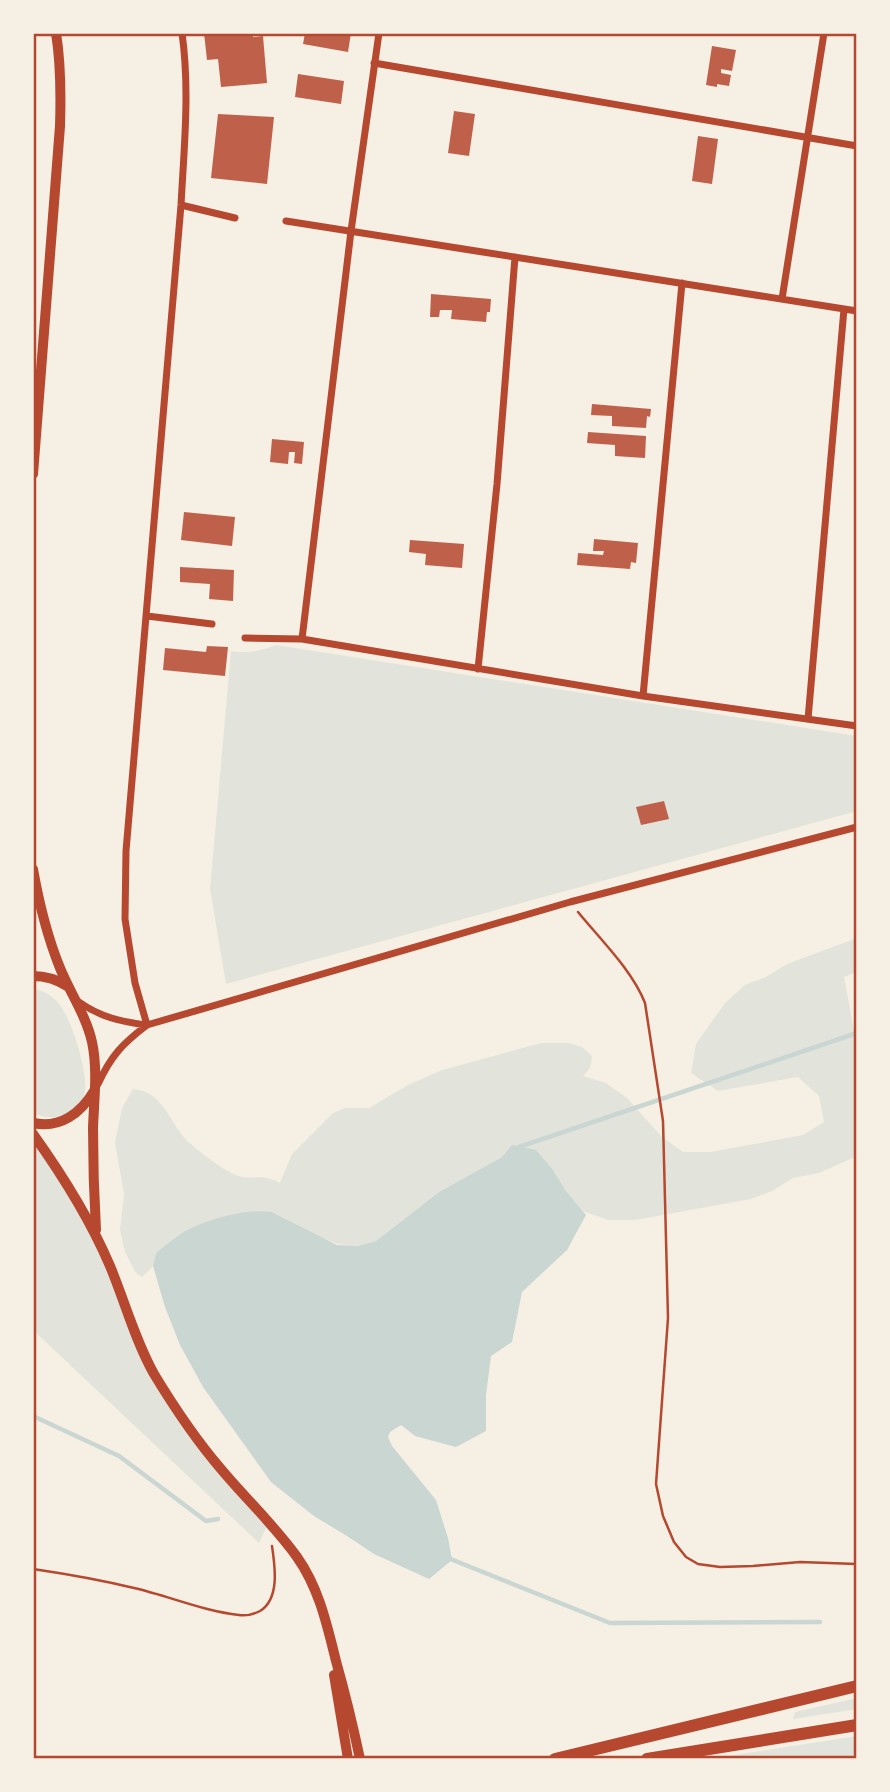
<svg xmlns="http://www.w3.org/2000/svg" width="890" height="1792" font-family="'DejaVu Sans',sans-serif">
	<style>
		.green { fill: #e2e4dc }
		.water { fill: #c9d6d2 }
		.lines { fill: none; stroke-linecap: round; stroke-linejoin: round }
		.stream { stroke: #c9d6d2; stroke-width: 4.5 }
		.building { fill: #bf614a }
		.path { stroke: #b5482f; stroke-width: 2.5 }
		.minor { stroke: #b5482f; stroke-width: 7 }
		.primary { stroke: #b5482f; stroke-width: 10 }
		.motorway { stroke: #b5482f; stroke-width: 12 }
		.neatline { fill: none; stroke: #b5482f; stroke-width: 2.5 }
	</style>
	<rect width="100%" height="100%" fill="#f6efe4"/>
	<path class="green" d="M276,645L857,736V811L226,984L210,889L231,651C247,654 261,651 276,645Z
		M857,938V972L844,977L857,1046V1156L819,1173L793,1178L772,1191L751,1199L635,1220H608L583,1211L566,1191L553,1170L502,1157L439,1192L376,1241C344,1255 318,1235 290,1221C284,1218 277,1213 271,1212C247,1209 202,1221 182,1233C173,1239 164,1246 156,1253L153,1266L142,1277L136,1273L125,1252L120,1230L124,1194L115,1143L122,1108L133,1089C166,1092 169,1126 191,1144C202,1154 228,1174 242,1177C258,1179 263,1174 280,1183L292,1154L333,1113L345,1108H369L408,1085L442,1070L541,1043H568L582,1047L592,1056L590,1068L583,1076L606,1083L627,1098L662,1137L683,1152H710L803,1135L824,1122L819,1096L798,1077L718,1091L691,1073L696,1044L725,1003L745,985L766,977L787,964Z
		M33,988C44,991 53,996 60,1005C72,1021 90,1077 84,1095C81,1103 73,1110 65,1114C55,1119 44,1118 33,1113Z
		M33,1134L57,1167L175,1406L269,1522L259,1543L33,1330Z
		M857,1698V1709L793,1719L795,1712Z
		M857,1736V1759H710Z"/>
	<path class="water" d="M512,1145L536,1150L553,1170L566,1191L586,1215L567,1250L522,1292L512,1342L491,1356L486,1395V1431L456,1447L415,1436L401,1425L390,1432L388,1437L392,1446L436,1500L448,1538L452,1560L429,1579L374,1554L347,1536L314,1516L271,1482L203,1387L180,1345L165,1307L153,1266L156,1253C164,1246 173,1239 182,1233C204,1220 247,1208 272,1212L337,1245L358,1246L376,1241L439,1192L502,1157Z"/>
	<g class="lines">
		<path class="stream" d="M517,1149L519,1147L857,1033
			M33,1416L119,1456L206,1521L218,1519
			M448,1558L610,1623L820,1622"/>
	</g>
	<path class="building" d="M204,33H252L253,37L263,36L267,83L221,87L218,59L207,60Z
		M305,33H351L348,52L303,44Z
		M712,46L736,50L732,71L721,69V73L731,75L729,86L717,84V87L706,85Z
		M298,74L344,81L341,104L295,97Z
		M454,111L475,114L469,156L448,153Z
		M218,114L274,117L267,184L211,178Z
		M698,136L718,139L712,184L692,181Z
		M431,294L491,299L490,312H487L486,322L451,319L452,310H440L439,317H430Z
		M592,404L651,409L650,417L647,416L646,428L612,426V416L591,415Z
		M588,432L646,436L645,458L615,456V445L587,443Z
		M272,439L304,442L302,464L294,463L295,452H289L288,464L270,462Z
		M184,512L235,517L232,546L181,540Z
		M594,539L638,543L636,563L631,562L630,569L577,565L578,553L603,555L604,551H593Z
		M410,540L464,544L462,568L425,565L426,554L409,552Z
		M180,567L234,570L233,601L209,599L210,584L180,582Z
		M207,646L228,647L225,676L163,670L165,648L206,652Z
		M664,801L669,819L641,825L636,807Z"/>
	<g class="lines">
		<path class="path" d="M578,912C600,939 632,970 645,1003L663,1121L668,1318L656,1484L663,1516L674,1542L686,1557L698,1564L720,1567L753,1566L800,1562L857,1564
			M33,1569C67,1574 101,1580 134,1588C169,1596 203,1611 239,1615C245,1616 254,1614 260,1611C280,1599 275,1566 272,1546"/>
		<path class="minor" d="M374,63L857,146
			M181,205L235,218
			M286,221L857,311
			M782,299L824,33
			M147,616L212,624
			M245,638L302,639L643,696L857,726
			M302,639L351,231L379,33
			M478,669L497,484L515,257
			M643,696L682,283
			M808,719L844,309
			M79,1002C100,1017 122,1022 147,1025
			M147,1025L135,983L125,919L126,851L181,205C184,148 190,90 182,33
			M98,1084C111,1056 122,1044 147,1025L570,902L857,827"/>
		<path class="primary" d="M33,474L60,126C61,95 61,64 56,33
			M33,869C39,903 47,936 60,968C70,993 86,1015 92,1042C98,1070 94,1099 93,1128C93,1162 94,1196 96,1230
			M33,976C46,976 56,979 67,986
			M33,1123C60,1129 81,1113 94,1091
			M33,1134C63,1176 90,1219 110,1266C125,1302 135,1340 154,1374C174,1407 196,1440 221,1469C246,1499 275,1526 297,1557C319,1588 327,1625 336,1661C345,1693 353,1726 360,1759
			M334,1675L348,1759"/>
		<path class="motorway" d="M555,1759L857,1686
			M647,1759L857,1725"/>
	</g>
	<rect width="890" height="1792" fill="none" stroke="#f6efe4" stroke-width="70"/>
	<rect x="35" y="35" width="820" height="1722" class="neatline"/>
</svg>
